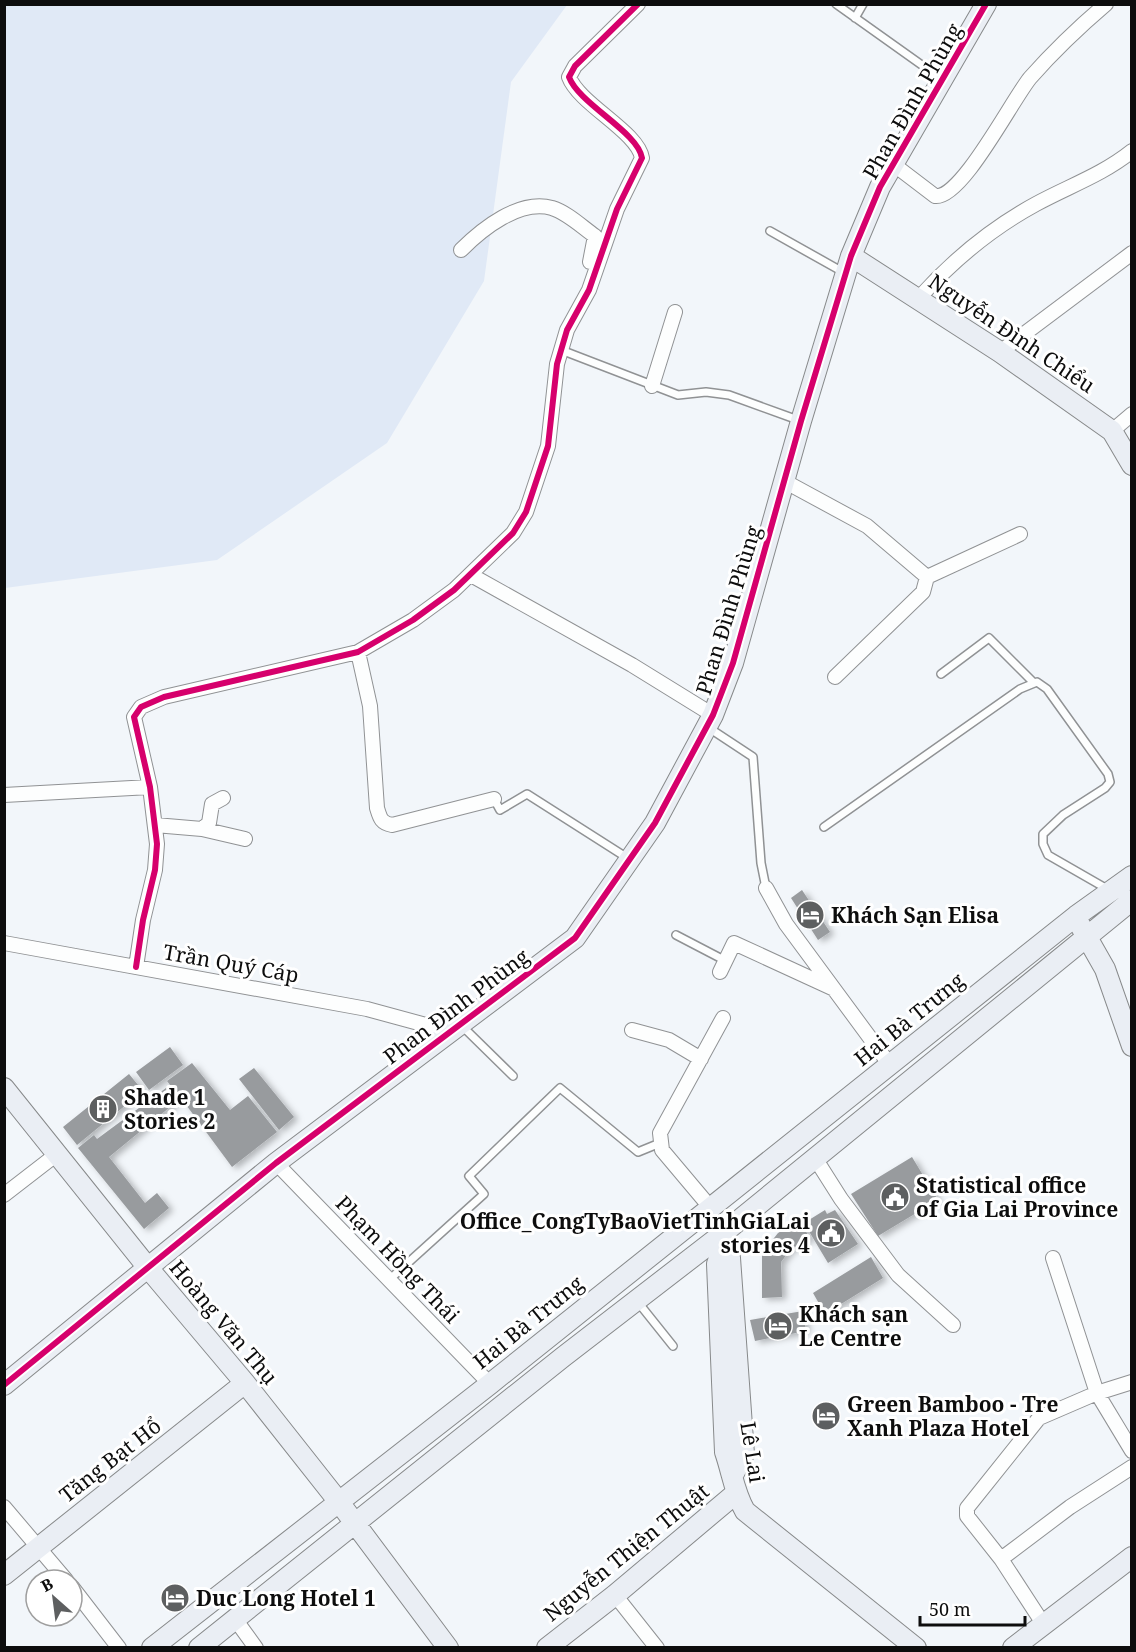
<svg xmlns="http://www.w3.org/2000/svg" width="1136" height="1652" font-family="'Noto Serif',serif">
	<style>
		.farmland { fill: #e0e9f6 }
		.building { fill: #989b9e; filter: url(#shadow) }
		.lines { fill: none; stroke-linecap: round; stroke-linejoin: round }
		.lane-casing { stroke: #909294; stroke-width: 10 }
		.street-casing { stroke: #909294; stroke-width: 16 }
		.secondary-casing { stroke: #87898a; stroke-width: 22 }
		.lane { stroke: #fdfefe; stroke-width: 7 }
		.street { stroke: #fdfefe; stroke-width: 14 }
		.secondary { stroke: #eaeef4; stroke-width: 20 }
		.cycleway-casing { stroke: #fff; stroke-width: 10 }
		.cycleway { stroke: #d6006c; stroke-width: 6 }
		.labels { text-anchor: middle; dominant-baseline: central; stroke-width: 6; stroke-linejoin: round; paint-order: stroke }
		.street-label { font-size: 21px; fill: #0d0d0d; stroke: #fff }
		.poi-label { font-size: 21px; font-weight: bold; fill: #0d0d0d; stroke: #fff; text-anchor: start }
	</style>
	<defs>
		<filter id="shadow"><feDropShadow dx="4.5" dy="2.5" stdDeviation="3" flood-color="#0004"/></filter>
	</defs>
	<rect width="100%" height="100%" fill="#f2f6fa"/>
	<path class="farmland" d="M4,5H567L511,82L484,281L387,443L217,560L5,588Z"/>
	<path class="building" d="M802,890L830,932L818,940L791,898Z
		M170,1047L183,1065L149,1090L136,1072Z
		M192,1063L230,1110L248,1096L277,1132L232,1167L181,1098L109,1157L145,1203L157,1193L169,1208L144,1229L78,1148L94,1135L97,1139L170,1085L167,1081Z
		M254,1068L294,1117L279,1130L239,1079Z
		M129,1074L143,1091L77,1145L63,1127Z
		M912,1157L938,1200L878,1236L851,1194Z
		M825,1210L827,1214L835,1210L858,1244L828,1263L804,1223Z
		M800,1220L810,1239L790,1250L781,1262L782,1297L762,1298V1253L778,1233Z
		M871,1257L883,1278L825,1314L813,1293Z
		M803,1311L806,1331L755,1341L750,1320Z"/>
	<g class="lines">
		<g class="lane-casing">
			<path id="lane" d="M836,4L940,78
				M855,18L863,4
				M770,231L843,272
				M561,350L678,395L706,392L729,395L798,420
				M941,674L989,638L1033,682
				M709,728L753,757L761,863L766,888
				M494,799L500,810L527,794L629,859
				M824,827L1020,689L1037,682L1047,689L1108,774L1110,782L1105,788L1063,815L1043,834V844L1048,855L1109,890
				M676,935L724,960
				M461,1025L513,1076
				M389,1280L484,1194L469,1176L560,1088L638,1152L660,1143
				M637,1301L673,1346"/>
		</g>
		<g class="street-casing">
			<path id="street" d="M893,164L935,196C961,200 1012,100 1030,78C1053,52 1079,27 1106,4
				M461,250C482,229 519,199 552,208C568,213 582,227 595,236L590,262
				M919,298C954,259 990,229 1036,204C1069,186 1102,175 1132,151
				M1000,352L1132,253
				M652,386L675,312
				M1112,431L1132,414
				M784,481L867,526L927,577L923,592L835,677
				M471,575L632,665L713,715
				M927,577L1020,534
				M358,652L370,706L377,808C380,818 381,823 392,825L494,799
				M4,795L150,787
				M155,825L202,829L209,823L212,804L223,798
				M202,829L245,839
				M766,888L786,924L890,1065
				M4,943L367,1009L448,1031
				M136,967L143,920L155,870L157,844L150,787L134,717L141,707L164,697L358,652L413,620L454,590L513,533L526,512L548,446L557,364L567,330L589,290L617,209L642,158C638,132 579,104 569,77L575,66L638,4
				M720,972L734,943L834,989
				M632,1030L669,1040L701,1059
				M815,1158L841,1199L898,1275L953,1325
				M276,1163L490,1384
				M4,1195L57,1154
				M710,1207L662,1150L660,1133L723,1018
				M1053,1258L1097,1393L1132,1451
				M4,1507L66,1580
				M1001,1559L1070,1507L1132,1467
				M72,1587L119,1648
				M615,1595L657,1648
				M235,1619L256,1648
				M1044,1625L1001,1559L967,1516V1508L1039,1418L1097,1393L1132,1382"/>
		</g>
		<g class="secondary-casing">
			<path id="secondary" d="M851,256L1000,352L1112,431L1132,465
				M1080,925L1105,969L1132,1046
				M4,1088L149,1269L245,1383L339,1502L448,1648
				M719,1247L721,1253L730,1258L744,1454L733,1475
				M721,1253L717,1264L725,1452C732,1472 734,1492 745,1511L916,1648
				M4,1385L276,1163L575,938L655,823L713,715L733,663L801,421L851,256L880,187L986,4
				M4,1575L245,1383
				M152,1648L490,1384L1076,916L1132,876
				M199,1648L563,1357L716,1239L1132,900
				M547,1648L615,1595L735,1494
				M1013,1648L1132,1557"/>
		</g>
		<use href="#lane" class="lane"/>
		<use href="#street" class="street"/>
		<use href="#secondary" class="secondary"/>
		<g class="cycleway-casing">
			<path id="cycleway" d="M136,967L143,920L155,870L157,844L150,787L134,717L141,707L164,697L358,652L413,620L454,590L513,533L526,512L548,446L557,364L567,330L589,290L617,209L642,158C638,132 579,104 569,77L575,66L638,4
				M4,1385L276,1163L575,938L655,823L713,715L733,663L801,421L851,256L880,187L986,4"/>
		</g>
		<use href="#cycleway" class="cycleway"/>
	</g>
	<defs>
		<g id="hotel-disc" transform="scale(1.5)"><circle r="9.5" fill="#5d5f60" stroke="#fff"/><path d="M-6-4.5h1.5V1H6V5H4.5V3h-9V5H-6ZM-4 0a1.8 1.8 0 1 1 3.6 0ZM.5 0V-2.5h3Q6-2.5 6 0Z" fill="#fff"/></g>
		<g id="building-disc" transform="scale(1.5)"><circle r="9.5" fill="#5d5f60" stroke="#fff"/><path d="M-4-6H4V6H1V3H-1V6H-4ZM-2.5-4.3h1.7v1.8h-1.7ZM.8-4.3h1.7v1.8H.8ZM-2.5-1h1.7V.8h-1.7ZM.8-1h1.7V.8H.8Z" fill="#fff"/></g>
		<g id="civic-disc" transform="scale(1.5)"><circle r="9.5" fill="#5d5f60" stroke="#fff"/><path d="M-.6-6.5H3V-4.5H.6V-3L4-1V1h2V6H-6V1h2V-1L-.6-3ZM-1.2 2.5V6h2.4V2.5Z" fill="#fff"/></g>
	</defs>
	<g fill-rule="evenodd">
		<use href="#hotel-disc" x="810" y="915"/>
		<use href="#building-disc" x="103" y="1109"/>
		<use href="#civic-disc" x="895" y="1197"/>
		<use href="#civic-disc" x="831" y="1233"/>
		<use href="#hotel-disc" x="778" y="1326"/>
		<use href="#hotel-disc" x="826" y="1416"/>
		<use href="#hotel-disc" x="175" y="1598"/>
	</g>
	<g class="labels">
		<g class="street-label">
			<text transform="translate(912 101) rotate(-60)">Phan Đình Phùng</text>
			<text transform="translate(1012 333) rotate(34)">Nguyễn Đình Chiểu</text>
			<text transform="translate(728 610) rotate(-73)">Phan Đình Phùng</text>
			<text transform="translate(231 963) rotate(10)">Trần Quý Cáp</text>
			<text transform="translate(456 1006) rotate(-37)">Phan Đình Phùng</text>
			<text transform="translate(909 1019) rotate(-39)">Hai Bà Trưng</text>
			<text transform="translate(398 1259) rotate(46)">Phạm Hồng Thái</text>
			<text transform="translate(224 1322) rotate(50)">Hoàng Văn Thụ</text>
			<text transform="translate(528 1322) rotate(-39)">Hai Bà Trưng</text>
			<text transform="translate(753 1452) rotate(81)">Lê Lai</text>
			<text transform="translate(110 1460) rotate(-38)">Tăng Bạt Hổ</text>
			<text transform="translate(626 1552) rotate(-39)">Nguyễn Thiện Thuật</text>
		</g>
		<g class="poi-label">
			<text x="831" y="915">Khách Sạn Elisa</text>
			<text x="124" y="1097">Shade 1<tspan x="124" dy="24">Stories 2</tspan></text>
			<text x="916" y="1185">Statistical office<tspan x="916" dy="24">of Gia Lai Province</tspan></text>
			<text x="810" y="1221" text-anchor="end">Office_CongTyBaoVietTinhGiaLai<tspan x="810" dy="24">stories 4</tspan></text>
			<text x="799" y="1314">Khách sạn<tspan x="799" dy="24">Le Centre</tspan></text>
			<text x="847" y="1404">Green Bamboo - Tre<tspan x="847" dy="24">Xanh Plaza Hotel</tspan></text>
			<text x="196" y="1598">Duc Long Hotel 1</text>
		</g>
	</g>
	<rect width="1136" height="1652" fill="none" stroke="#0d0d0d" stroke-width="12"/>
	<g transform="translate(54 1598) rotate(332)"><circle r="28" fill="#ffffff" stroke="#9e9e9e" stroke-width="1.5"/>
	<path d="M0-4.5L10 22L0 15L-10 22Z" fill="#5d5f60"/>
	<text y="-9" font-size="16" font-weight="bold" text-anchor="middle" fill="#0d0d0d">B</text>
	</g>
	<path d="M920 1616v9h105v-9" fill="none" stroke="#0d0d0d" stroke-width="3"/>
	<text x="929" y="1616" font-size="18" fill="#0d0d0d" stroke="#ffffff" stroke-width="4.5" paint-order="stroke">50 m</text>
</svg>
